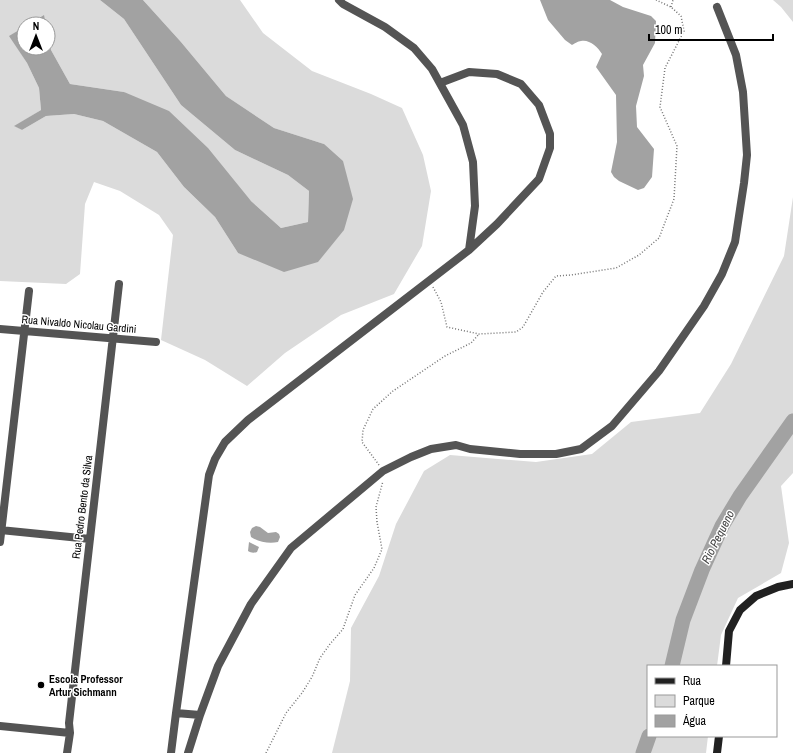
<svg xmlns="http://www.w3.org/2000/svg" width="793" height="753" font-family="'Archivo Narrow',sans-serif">
	<style>
		.green { fill: #dbdbdb }
		.water { fill: #a2a2a2 }
		.lines { fill: none; stroke-linecap: round; stroke-linejoin: round }
		.river { stroke: #a2a2a2; stroke-width: 15 }
		.path { stroke: #767676; stroke-width: 1.5; stroke-dasharray: 1 2; stroke-linecap: butt }
		.minor { stroke: #545454; stroke-width: 8 }
		.secondary { stroke: #212121; stroke-width: 8 }
		.poi-dot { fill: #000; stroke: #fff; stroke-width: 1.5 }
		.labels { text-anchor: middle; dominant-baseline: central; stroke-width: 3; stroke-linejoin: round; paint-order: stroke }
		.street-label { font-size: 11px; fill: #000; stroke: #fff }
		.poi-label { font-size: 11px; font-weight: bold; fill: #000; stroke: #fff; text-anchor: start }
		.water-label { font-size: 12px; font-style: italic; fill: #434343; stroke: #fff }
	</style>
	<rect width="100%" height="100%" fill="#fff"/>
	<path class="green" d="M0,0H100L124,19L181,105L235,150L288,175L309,191L308,222L281,228L251,201L124,92L70,84L51,50L48,36V24H46L44,16L30,24H24V27L10,36L27,63L39,88L41,110L15,126L22,130L46,116L74,114L103,121L157,152L184,187L215,217L238,253L318,262L324,144L274,128L226,96L181,42L143,0H240L263,33L312,71L371,94L402,108L423,155L431,191L422,246L394,294L341,315L285,353L247,386L205,360L161,340L173,235L159,215L120,191L94,182L85,204L80,274L66,284L0,281Z
		M773,0H793V22L781,7Z
		M793,197V473L781,486L789,543L781,573L738,598L721,635L717,666H648V736H708L706,753H332L350,681L351,628L379,576L396,524L424,471L450,455L536,462L592,454L631,422L700,413L731,364L784,256Z"/>
	<path class="water" d="M100,0H143L181,42L226,96L274,128L324,144L343,161L353,199L344,230L318,262L284,272L238,253L215,217L184,187L157,152L103,121L74,114L46,116L22,130L14,126L41,110L39,88L27,63L9,36L24,27V48H48V36L51,50L70,84L124,92L169,111L208,148L251,201L281,228L308,222L309,191L288,175L235,150L181,105L124,19Z
		M540,0H610L623,7L651,16L656,21L655,43L643,65L644,76L636,106L637,127L654,149L652,177L644,188L638,190L619,181L614,177L611,172L617,142L616,95L596,67L602,54C598,47 589,39 581,41C578,41 574,44 572,45L565,40L548,20Z
		M44,15L46,24H30Z
		M256,526L260,527L268,533L276,532L279,534L280,537L278,542C269,544 259,542 251,537L250,532L252,528Z
		M249,542L259,547L257,552C254,553 251,553 248,551Z"/>
	<g class="lines">
		<path class="river" d="M672,666L683,620L702,570L722,526L740,496L793,421
			M643,753L649,736"/>
		<path class="path" d="M671,7L673,0
			M433,287L441,302L447,327L479,334L516,332L523,327L543,292L556,276L571,275L616,268L639,255L659,238L674,199L677,146L660,107L665,68L684,31L681,16L671,7L656,0
			M379,465L362,442L363,430L373,409L393,391L445,356L471,343L479,334
			M266,753L286,713L302,693L312,677L320,658L330,644L343,629L355,595L374,568L382,549L377,522L376,507L383,481"/>
		<path class="minor" d="M339,0L343,4L385,27L414,48L432,69L463,125L473,162L475,206L469,250
			M0,329L156,342
			M0,530L90,539
			M0,542L29,291
			M176,713L200,715
			M0,726L70,733
			M67,753L70,733L69,723L119,284
			M171,753L176,713L209,475L215,459L225,442L248,420L469,250L497,224L539,179L550,148V134L539,105L521,84L497,74L469,72L440,83
			M188,753L200,715L218,666L251,604L291,548L383,471L411,457L431,449L456,445L470,449L520,454H556L581,449L612,426L659,371L704,306L722,274L735,242L744,183L747,155L743,92L736,55L717,7"/>
		<path class="secondary" d="M726,666L729,631L740,610L756,596L778,587L793,584
			M717,753L719,736"/>
	</g>
	<circle class="poi-dot" cx="41" cy="685" r="4"/>
	<g class="labels">
		<g class="street-label">
			<text transform="translate(79 324) rotate(5)">Rua Nivaldo Nicolau Gardini</text>
			<text transform="translate(82 507) rotate(-83)">Rua Pedro Bento da Silva</text>
		</g>
		<g class="poi-label">
			<text x="49" y="679">Escola Professor<tspan x="49" dy="13">Artur Sichmann</tspan></text>
		</g>
		<g class="water-label">
			<text transform="translate(718 537) rotate(-63)">Rio Pequeno</text>
		</g>
	</g>
	<rect x="647" y="665" width="130" height="72" fill="#ffffff" stroke="#999999"/>
	<rect x="655" y="678" width="20" height="6" fill="#212121" stroke="#999999"/>
	<text x="683" y="685" font-size="12" fill="#000000">Rua</text>
	<rect x="655" y="695" width="20" height="12" fill="#dbdbdb" stroke="#999999"/>
	<text x="683" y="705" font-size="12" fill="#000000">Parque</text>
	<rect x="655" y="715" width="20" height="12" fill="#a2a2a2" stroke="#999999"/>
	<text x="683" y="725" font-size="12" fill="#000000">Água</text>
	<g transform="translate(36 36)"><circle r="19" fill="#ffffff" stroke="#999999"/>
	<path d="M0-3L7 15L0 10L-7 15Z" fill="#000000"/>
	<text y="-6" font-size="11" font-weight="bold" text-anchor="middle" fill="#000000">N</text>
	</g>
	<path d="M649 34v6h124v-6" fill="none" stroke="#000000" stroke-width="2"/>
	<text x="655" y="34" font-size="12" fill="#000000" stroke="#ffffff" stroke-width="3" paint-order="stroke">100 m</text>
</svg>
